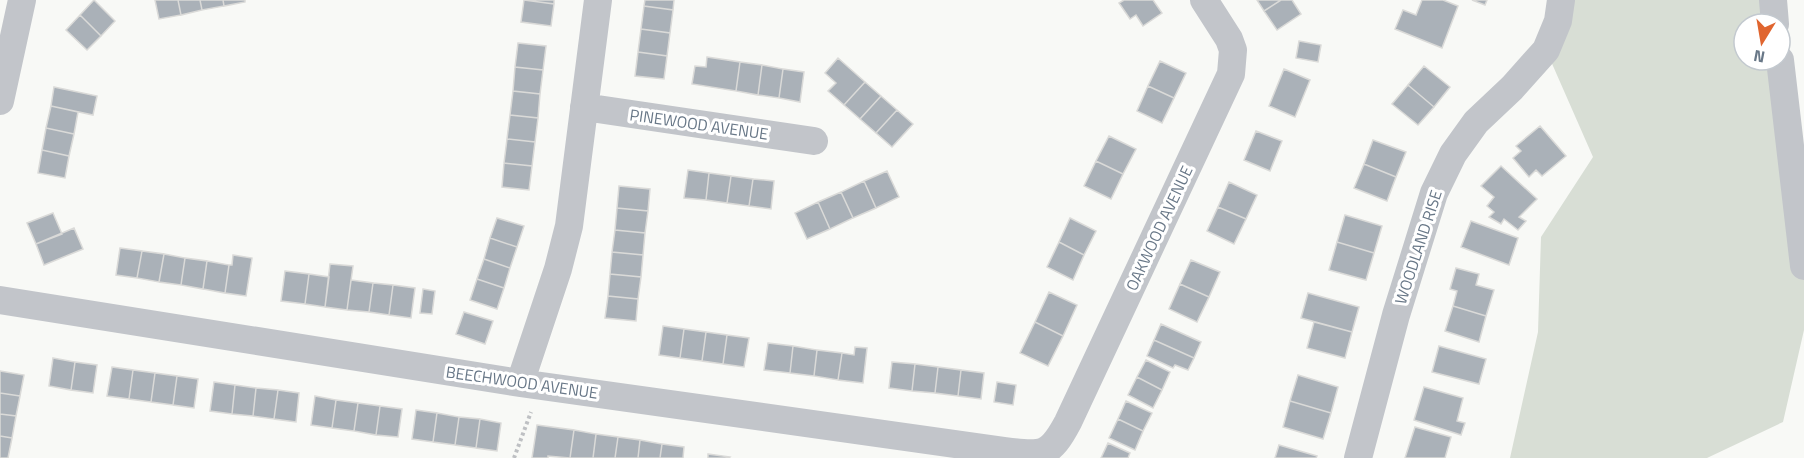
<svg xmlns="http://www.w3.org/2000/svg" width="1804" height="458" font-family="'Titillium Web',sans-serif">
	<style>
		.green { fill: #d8ded5 }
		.building { fill: #aab1b8; stroke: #dadad8; stroke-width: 1.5 }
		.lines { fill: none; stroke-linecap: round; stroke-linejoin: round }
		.path { stroke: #bec0c3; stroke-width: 4; stroke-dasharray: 3 3; stroke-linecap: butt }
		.minor { stroke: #c2c5ca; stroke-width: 28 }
		.labels { text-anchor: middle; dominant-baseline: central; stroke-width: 6; stroke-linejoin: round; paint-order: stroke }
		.street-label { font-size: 16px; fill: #687787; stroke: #fff }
	</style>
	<rect width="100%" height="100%" fill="#f8f9f6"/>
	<path class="green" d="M1561,0H1773L1775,24H1744V60H1780L1804,266V330L1783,422L1707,458H1510L1538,332L1541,237L1593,157L1546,50Z"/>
	<path class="building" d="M94,0L115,21L101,36L80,15Z
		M155,0H178L181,15L159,19Z
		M178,0H200L202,10L181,15Z
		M200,0H223L224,6L202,10Z
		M223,0H245V2L224,6Z
		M524,0H554V4Z
		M524,0L554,4L551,26L521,22Z
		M645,0H674L673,10L644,6Z
		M1124,0H1153L1162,13L1143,26L1136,15L1130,19L1119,3Z
		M1257,0H1281L1264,11Z
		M1281,0H1292L1301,14L1277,30L1264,11Z
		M1422,0H1443L1458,6L1442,48L1395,29L1403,10L1416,15Z
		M1472,0H1487L1485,5Z
		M644,6L673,10L670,33L641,29Z
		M80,15L101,36L87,50L66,30Z
		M641,29L670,33L667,56L638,52Z
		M1299,41L1321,45L1318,62L1296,58Z
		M518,43L546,46L543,70L515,67Z
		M638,52L667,56L664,79L635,76Z
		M707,57L740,62L736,91L692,84L695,66L706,67Z
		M838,58L865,82L844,105L828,91L836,83L825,73Z
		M1160,61L1186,73L1174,98L1148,86Z
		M740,62L762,65L758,95L736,91Z
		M762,65L783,69L779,98L758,95Z
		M1424,66L1450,87L1434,107L1408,85Z
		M515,67L543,70L540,94L513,91Z
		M783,69L804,72L800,102L779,98Z
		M1284,69L1310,80L1295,117L1269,106Z
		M865,82L881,96L860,119L844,105Z
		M1408,85L1434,107L1418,125L1392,104Z
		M1148,86L1174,98L1162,123L1137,111Z
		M54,87L97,96L93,115L51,106Z
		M513,91L540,94L538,118L510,115Z
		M881,96L897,110L876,133L860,119Z
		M51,106L78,112L74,134L46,128Z
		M897,110L913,124L892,147L876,133Z
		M510,115L538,118L535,142L507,139Z
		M1540,126L1566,156L1542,176L1536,170L1529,177L1513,158L1521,151L1516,146Z
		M46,128L74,134L69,156L42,150Z
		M1256,131L1282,141L1270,171L1244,160Z
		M1109,136L1136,149L1123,174L1096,161Z
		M507,139L535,142L532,166L504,163Z
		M1373,140L1406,152L1396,177L1364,164Z
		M42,150L69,156L65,178L38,173Z
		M1096,161L1123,174L1111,199L1084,186Z
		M504,163L532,166L529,190L502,187Z
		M1364,164L1396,177L1387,201L1354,188Z
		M1501,166L1537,199L1519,217L1526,221L1518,230L1504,219L1501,224L1489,217L1494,212L1487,206L1494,197L1481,186Z
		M688,170L709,173L706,200L684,198Z
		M887,171L899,197L876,208L864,181Z
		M709,173L731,176L727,203L706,200Z
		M731,176L753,179L749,206L727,203Z
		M753,179L774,181L771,209L749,206Z
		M864,181L876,208L853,218L841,192Z
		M1229,182L1257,195L1246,219L1218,207Z
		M619,186L650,189L648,211L617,208Z
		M841,192L853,218L830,229L818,202Z
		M818,202L830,229L807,239L795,213Z
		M1218,207L1246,219L1234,244L1207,231Z
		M617,208L648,211L645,233L615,230Z
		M53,213L62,234L36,244L27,223Z
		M1345,215L1382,226L1374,253L1337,242Z
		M497,218L524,226L517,247L490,238Z
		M1070,218L1096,231L1084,255L1059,242Z
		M1471,221L1518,238L1509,265L1461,247Z
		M74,228L83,249L44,265L36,244Z
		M615,230L645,233L643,255L612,252Z
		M490,238L517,247L510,268L484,259Z
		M1059,242L1084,255L1073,280L1047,267Z
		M1337,242L1374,253L1366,280L1329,270Z
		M120,248L142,251L137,278L116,275Z
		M142,251L164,254L159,282L137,278Z
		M612,252L643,255L641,277L610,274Z
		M164,254L185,258L181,285L159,282Z
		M233,255L252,258L246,296L225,293L229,265H232Z
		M185,258L207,261L203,289L181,285Z
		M484,259L510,268L504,288L477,279Z
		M1191,260L1220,272L1209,297L1180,284Z
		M207,261L229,265L225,293L203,289Z
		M330,264L353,266L347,310L325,307Z
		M1456,268L1479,274L1476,285L1494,290L1486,316L1453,306L1457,291L1450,289Z
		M285,271L309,274L305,304L281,301Z
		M309,274L329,277L325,307L305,304Z
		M610,274L641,277L638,299L608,296Z
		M477,279L504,288L497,309L470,300Z
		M351,280L373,283L369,312L347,310Z
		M373,283L393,285L389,315L369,312Z
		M1180,284L1209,297L1197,322L1169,309Z
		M393,285L415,288L411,318L389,315Z
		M423,289L435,291L432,314L420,313Z
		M1049,292L1077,305L1063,336L1035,322Z
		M1308,293L1359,307L1352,332L1301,318Z
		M608,296L638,299L636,321L605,318Z
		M1453,306L1486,316L1479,342L1445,331Z
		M464,312L493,321L485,344L456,334Z
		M1035,322L1063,336L1048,366L1020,353Z
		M1314,322L1352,332L1345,358L1307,348Z
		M1161,324L1201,342L1194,358L1154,340Z
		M663,326L684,329L680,358L659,355Z
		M684,329L706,332L702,361L680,358Z
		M706,332L727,335L723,364L702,361Z
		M727,335L749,338L744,367L723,364Z
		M1154,340L1194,358L1188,370L1175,365L1173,368L1147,356Z
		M768,343L793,346L790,373L764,370Z
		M793,346L817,350L814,376L790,373Z
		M1439,346L1486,359L1479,384L1432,372Z
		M855,347L867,348L863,383L838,380L842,353L854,355Z
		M817,350L842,353L838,380L814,376Z
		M53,358L75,362L71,390L49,386Z
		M1146,360L1170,372L1162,390L1137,377Z
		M75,362L97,365L93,393L71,390Z
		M892,362L915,364L912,391L889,388Z
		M915,364L938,367L935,393L912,391Z
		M112,367L133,370L129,399L107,396Z
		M938,367L961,370L958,396L935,393Z
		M133,370L155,373L151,402L129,399Z
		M961,370L984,373L981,399L958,396Z
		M0,371L24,375L20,396L0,393Z
		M155,373L177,376L173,405L151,402Z
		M1298,375L1338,387L1331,413L1290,401Z
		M177,376L198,379L194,408L173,405Z
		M1137,377L1162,390L1153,408L1128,395Z
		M214,382L235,385L232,414L210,411Z
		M997,382L1016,385L1013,405L994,402Z
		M235,385L256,388L253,416L232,414Z
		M1424,387L1463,398L1457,421L1465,423L1461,435L1414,420Z
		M256,388L278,390L274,419L253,416Z
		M278,390L299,393L296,422L274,419Z
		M0,393L20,396L16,416L0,414Z
		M315,396L336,400L332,428L311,425Z
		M336,400L358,403L354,431L332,428Z
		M1126,401L1152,413L1143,431L1118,419Z
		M1290,401L1331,413L1323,439L1283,427Z
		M358,403L380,406L376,435L354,431Z
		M380,406L402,409L398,437L376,435Z
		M416,410L437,413L433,442L412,439Z
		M437,413L459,417L455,445L433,442Z
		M0,414L16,416L12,438L0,436Z
		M459,417L480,419L476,448L455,445Z
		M480,419L501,423L497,451L476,448Z
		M1118,419L1143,431L1135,450L1109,438Z
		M537,425L574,430L570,458L548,456V458H532Z
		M1415,427L1451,437L1445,458H1405Z
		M574,430L596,434L593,458H570Z
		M596,434L618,437L615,458H593Z
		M0,436L12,438L8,458H0Z
		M618,437L640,440L638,458H615Z
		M640,440L662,444L660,458H638Z
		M1108,443L1130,453L1128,458H1101Z
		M662,444L684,447L683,458H660Z
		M1279,445L1317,456L1316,458H1275Z
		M708,454L730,457L729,458H708Z"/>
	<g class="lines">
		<path class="path" d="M514,458L531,412"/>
		<path class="minor" d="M1773,0L1775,24
			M1780,60L1804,266
			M0,101L22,0
			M584,107L814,141
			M0,300L520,383L1005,451C1043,456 1050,456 1068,422L1231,74L1233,50L1229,39L1204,0
			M520,383L558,269L569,226L598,0
			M1358,458L1396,315L1434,193L1453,154L1476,122L1512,88L1546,50L1558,21L1561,0"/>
	</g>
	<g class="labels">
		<g class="street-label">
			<text transform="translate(699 124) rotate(8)">PINEWOOD AVENUE</text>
			<text transform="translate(1159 228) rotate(-65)">OAKWOOD AVENUE</text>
			<text transform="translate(1418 247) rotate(-72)">WOODLAND RISE</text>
			<text transform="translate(522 382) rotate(8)">BEECHWOOD AVENUE</text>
		</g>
	</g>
	<g transform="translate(1762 42) rotate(191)"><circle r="28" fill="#ffffff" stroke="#c3c9cf" stroke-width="1.5"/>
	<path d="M0-4.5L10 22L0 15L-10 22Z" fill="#e0652f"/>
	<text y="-9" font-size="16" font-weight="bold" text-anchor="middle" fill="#687787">N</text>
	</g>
</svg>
